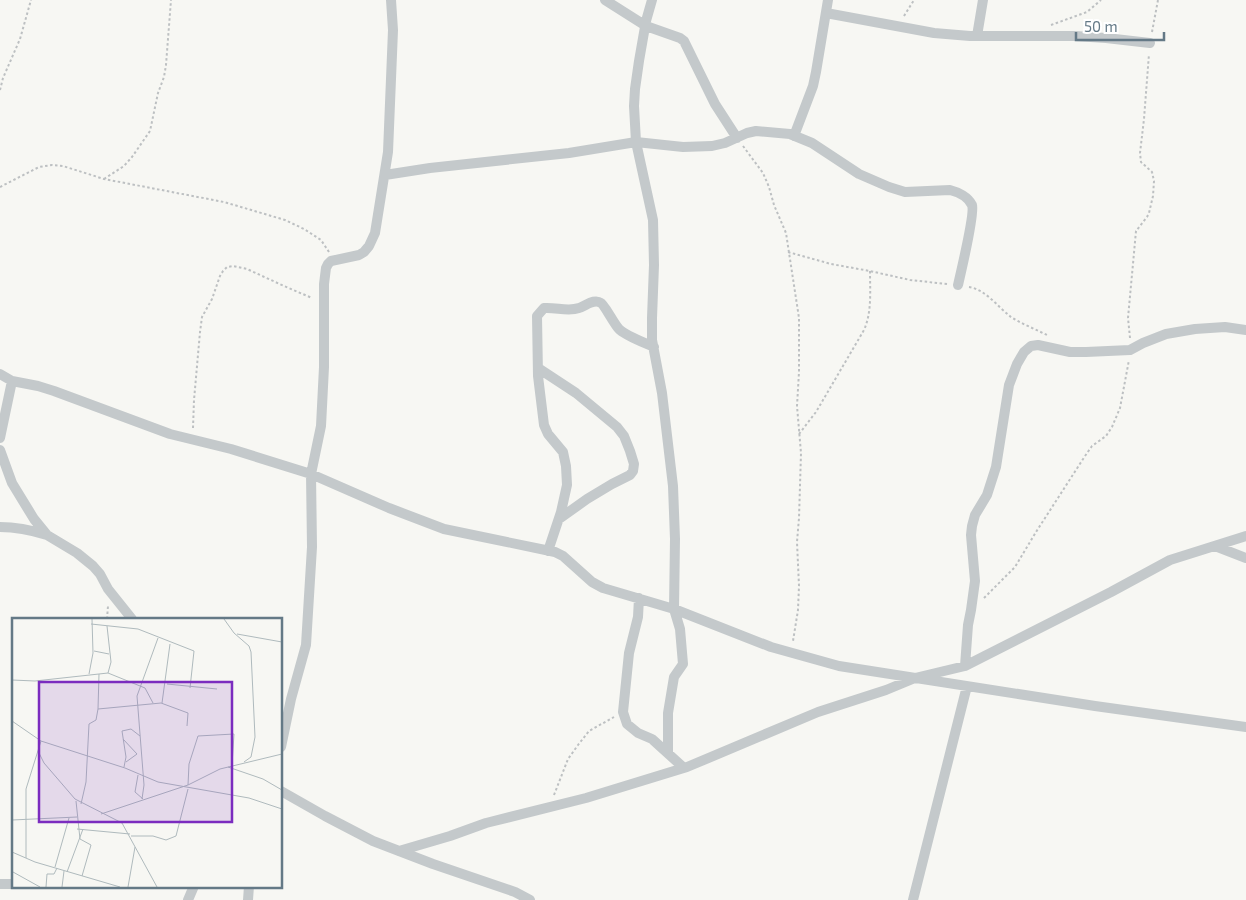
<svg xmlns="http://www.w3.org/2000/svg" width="1246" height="900" font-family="'Exo 2',sans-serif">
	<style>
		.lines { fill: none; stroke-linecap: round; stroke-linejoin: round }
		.path { stroke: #bdc0c2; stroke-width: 2; stroke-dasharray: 2.5 2.5; stroke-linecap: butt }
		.minor { stroke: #c4c9cb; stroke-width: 10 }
		.inset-road { fill: none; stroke: #afbabd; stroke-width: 1 }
		.view { fill: #7b2cbf; fill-opacity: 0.15; stroke: #7b2cbf; stroke-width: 2.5 }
		.inset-edge { fill: none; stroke: #647986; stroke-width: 2.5 }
	</style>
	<rect width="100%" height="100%" fill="#f7f7f3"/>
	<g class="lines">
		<path class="path" d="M904,16L914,0
			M1051,25L1087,12L1101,0
			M1152,32L1158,0
			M0,90L3,78L20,39L31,0
			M743,146L763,173L769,187L774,205L786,233L799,318V372L797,406L801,453L799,518L797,542L799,586L798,610L793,641
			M104,179L124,166L132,157L150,131L158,93L164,77L166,65L171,0
			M0,187L39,167L52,165L63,166L104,179L224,202L285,220L304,229L321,240L329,252
			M788,252L831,264L870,271L910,280L947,284
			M969,287C985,289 998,307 1011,317C1022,324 1035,329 1047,335
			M1130,338L1128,318L1136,231L1147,217L1149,213L1153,196L1154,181L1152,172L1141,162L1140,153L1144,119L1149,54
			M193,428L194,400L200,332L202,317L212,299L220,276L223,271L227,267L233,266L247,269L284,286L312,298
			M799,434L816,412L864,330C872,312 870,291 870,271
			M984,598L1015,567L1036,532L1085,456L1092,446L1106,436L1112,427L1120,408L1129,360
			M107,619L108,606
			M554,795L568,759L578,745L589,731L614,717"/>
		<path class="minor" d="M605,0L646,26L680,38L684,41L715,104L737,138
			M652,0L646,21L639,61L635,89L634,106L636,142L653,220L654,265L652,318V340L662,393L673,486L675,539L674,609L680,629L683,664L674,677L668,713V753
			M826,13L934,33L970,36H1075L1106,38L1150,43
			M977,36L983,0
			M794,136L813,86L816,72L828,0
			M385,175L430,168L569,153L636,142L683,147L712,146L725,143L747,133L756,131L790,134L812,143L859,174L889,187L905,192L950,190C958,192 968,197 972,205C975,213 961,272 958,285
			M538,368L576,393L617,427L624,436L630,451L634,464L633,471L630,475L612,484L587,499L559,519
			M0,374L12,381L38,386L54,391L170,434L231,449L311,474L389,508L444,529L555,552L563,556L592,582L603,588L674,609L771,647L839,666L1095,706L1246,727
			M0,438L12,381
			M0,450L12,483L34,519L47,535L77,553L93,566L100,574L108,589L132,619
			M0,527C16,527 31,530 47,535
			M1215,546L1246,558
			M548,551L561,512L567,485L566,466L563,452L548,434L544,425L538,376L537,316L544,308C556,307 568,312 579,308C586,306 594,298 601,303C604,304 614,324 619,329C624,335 645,343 654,347
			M639,598L638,617L629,653L623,712L627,724L638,733L652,739L684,768
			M965,666L968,625L971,610L975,581L971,535L972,526L975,515L987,495L996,467L1009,385L1017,364L1024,352L1031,346L1038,345L1070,352H1086L1130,350L1143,343L1166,334L1195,329L1225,327L1246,330
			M281,747L291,699L306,645L312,547L311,474L321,426L324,367V284L326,268L328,264L331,261L359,255L364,252L369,246L375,233L388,152L393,30L391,0
			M281,791L325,816L373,841L433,864L515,892L530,900
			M399,851L450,836L486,823L586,798L687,767L818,712L886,690L915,678L965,666L1111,592L1170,560L1246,536
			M0,884H14
			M188,900L194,886
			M248,900L249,886
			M913,900L967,686"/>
	</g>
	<g transform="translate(12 618)">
		<rect width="270" height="270" fill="#f7f7f3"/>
		<path class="inset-road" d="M212,1L222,15L237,28L239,34L243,119L239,139L232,144M79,6L126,11L182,33L178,70M95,8L99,44L96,55M225,16L270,24M82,33L97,36M77,56L81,35L80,1M0,62L23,63L96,55L133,70L141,85M155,66L205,71M150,85L158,26M86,91L149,85L176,95L175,108M0,103L29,123L113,150L146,164L237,180L270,191M111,121L125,136L114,144M26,133L32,145L63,181L110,205L145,269M112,149L114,139L110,113L119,111L128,118M216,149L251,161L270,172M126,157L123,174L131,181M176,167L177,146L186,118L222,116L220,147M130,181L132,167L125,78L146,20M64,183L68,221M69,186L74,164L77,106L84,102L86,91L87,56M89,196L176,167L208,151L270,136M0,202L65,199M65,211L118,216M119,218H141L154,222L164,218L176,171M68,221L79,227L70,258M0,234L23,244L108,269M14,240V171L29,123M43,249L57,200M1,254L28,269M55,254L71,211M34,269L35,256H42L45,250M50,269L52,253M116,269L123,229"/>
		<path class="view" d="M27,64H220V204H27Z"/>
		<rect width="270" height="270" class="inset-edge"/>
	</g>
	<path d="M1076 32v8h88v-8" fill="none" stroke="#647986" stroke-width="2.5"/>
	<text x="1084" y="32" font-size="15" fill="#647986" stroke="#ffffff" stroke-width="4" paint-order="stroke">50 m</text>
</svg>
